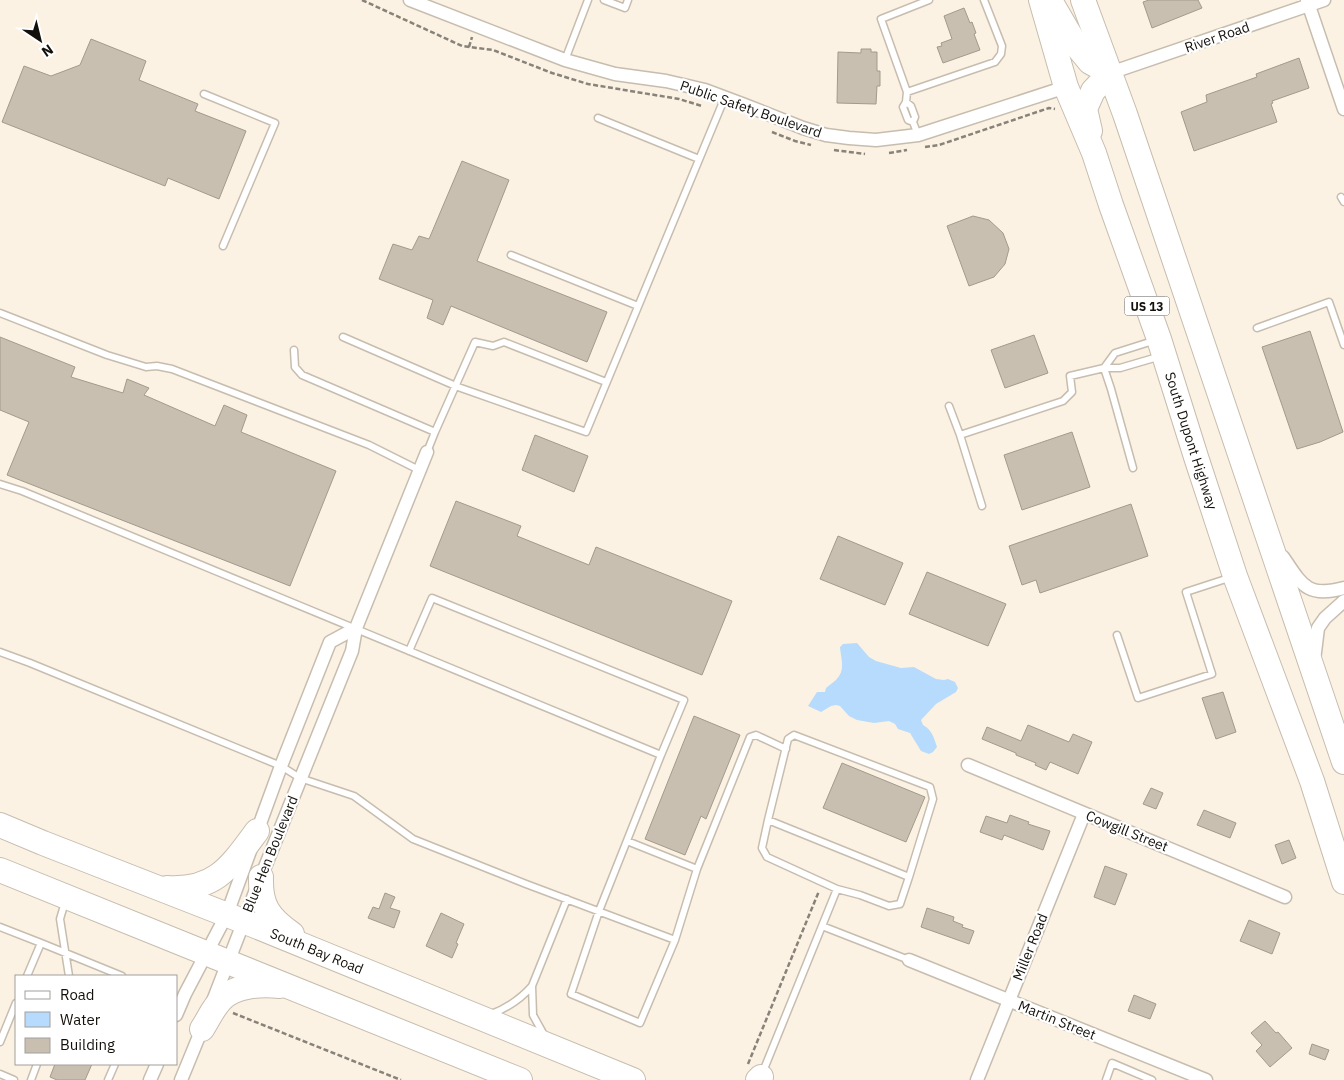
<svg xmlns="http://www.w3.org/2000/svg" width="1344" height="1080" font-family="'IBM Plex Sans',sans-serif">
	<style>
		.water { fill: #b7dbfc }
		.building { fill: #c8bfb1; stroke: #a39a8c }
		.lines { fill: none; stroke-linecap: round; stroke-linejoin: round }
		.lane-casing { stroke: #c7bdaf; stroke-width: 9 }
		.street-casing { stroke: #c7bdaf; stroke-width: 15 }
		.highway-casing { stroke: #c7bdaf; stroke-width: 26 }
		.path { stroke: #888278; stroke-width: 2.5; stroke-dasharray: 5 2.5; stroke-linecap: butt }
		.lane { stroke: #fff; stroke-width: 6 }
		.street { stroke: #fff; stroke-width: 12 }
		.highway { stroke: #fff; stroke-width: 24 }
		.labels { text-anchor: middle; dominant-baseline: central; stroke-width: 4.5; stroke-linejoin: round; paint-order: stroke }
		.shield { fill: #fff; stroke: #5a5854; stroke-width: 1 }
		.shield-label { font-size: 12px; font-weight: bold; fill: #13100b }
		.street-label { font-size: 14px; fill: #13100b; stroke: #fff }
	</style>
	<rect width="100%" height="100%" fill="#fbf2e3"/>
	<path class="water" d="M857,643L869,657L876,661L901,668L914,667L936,679L944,680L948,679L955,682L958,688L956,692L936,704L921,720L923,725C932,730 934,738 937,747L933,752L929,754L921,751L910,733L898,729L895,724L889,721L874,723L857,720L849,716L840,706L836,705L831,706L821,712L808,706L817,692H825L826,688C829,685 833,683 836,680C846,670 841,660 840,647L843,644Z"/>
	<path class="building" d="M1149,0H1198L1202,8L1152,28L1143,2Z
		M964,8L970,23L972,22L976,33L974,34L980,50L943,63L937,47L942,46L941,43L952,39L944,16Z
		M91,39L146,61L139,80L198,104L195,111L246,131L219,199L168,178L165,186L2,122L24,66L51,76L80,65Z
		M861,49H871V52H877V71H880V86H877L876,104L837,103L838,52L861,53Z
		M1299,58L1309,88L1272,101L1273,103L1271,104L1277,122L1194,151L1181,112L1207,102L1206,95L1257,77L1256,74Z
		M462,161L509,180L477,261L607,312L587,362L451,306L443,325L427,318L433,300L379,279L393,244L412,250L419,236L429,239Z
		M973,216L989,220L1003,233L1009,249L1005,264L994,277L969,286L947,226Z
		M1310,331L1343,432L1320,442L1297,449L1262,347Z
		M1034,335L1048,373L1005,388L991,350Z
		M0,337L75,367L71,377L123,393L127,379L149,388L144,395L215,426L224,405L247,415L241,432L336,471L290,586L7,475L29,422L0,410Z
		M1072,432L1090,487L1022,510L1004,455Z
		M535,435L588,456L574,492L522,470Z
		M456,501L521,526L517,536L589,565L596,547L732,601L702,675L430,566Z
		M1131,504L1148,556L1040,593L1036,580L1022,585L1009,546Z
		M838,536L903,563L885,605L820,579Z
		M927,572L1006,604L988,646L909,614Z
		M1223,692L1236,732L1216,739L1202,698Z
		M694,716L740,735L706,819L701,816L685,855L645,839Z
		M1028,725L1069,742L1073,734L1092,742L1078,774L1050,762L1046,770L1035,765L1036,763L1016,755V753L982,739L987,727L1021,741Z
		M842,763L925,797L906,842L823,808Z
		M1151,788L1163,793L1156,809L1143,804Z
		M1204,810L1236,823L1230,838L1197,825Z
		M1010,815L1029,822L1028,824L1050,831L1043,850L1004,835L1002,840L980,832L986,816L1007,823Z
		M1289,840L1296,858L1282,864L1275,845Z
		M1105,866L1127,874L1115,905L1094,897Z
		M385,893L395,897L390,908L400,911L394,928L368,918L373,907L379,909Z
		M927,908L954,917L953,921L963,925L962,927L974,931L969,944L921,927Z
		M441,913L464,924L456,943L458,944L452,958L426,946Z
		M1249,920L1280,933L1272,954L1240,941Z
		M1134,995L1156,1004L1150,1019L1128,1011Z
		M1265,1021L1276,1033L1278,1032L1292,1048L1270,1067L1256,1051L1262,1045L1251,1033Z
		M1312,1044L1329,1050L1325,1060L1309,1054Z
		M55,1064H92L85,1080H57L50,1077Z"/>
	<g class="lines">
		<g class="lane-casing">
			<path id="lane" d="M604,0L625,8L628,0
				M565,60L588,0
				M907,92L995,62L1001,54L1002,46L984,0
				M204,94L275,123L223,246
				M906,102L907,92L881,19L929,0
				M598,118L699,159
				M913,122L908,120L903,107L906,102L911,106L915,117L913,122L918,135
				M1341,197L1344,202
				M511,255L638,306
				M0,313L107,355L146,367L157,366L172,369L369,445L419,470
				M1257,328L1329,302L1344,345
				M343,337L458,387L586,432L725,97
				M1156,340L1115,353L1104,368H1120L1161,356
				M294,350L295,367L302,375L435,432L427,452
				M949,406L960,435L1063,401L1072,392L1070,376L1104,368L1111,389L1133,468
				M435,432L475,342L493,346L504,342L606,382
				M960,435L982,506
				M0,484L22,491L661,755L599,911L571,994L640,1023L675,940
				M1117,635L1138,698L1212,674L1186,592L1232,577
				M409,651L432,598L684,700L661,755
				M0,652L30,663L281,766L300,778L354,796L413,839L526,884L675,940L697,869L750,737L756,735L786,749
				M768,820L788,739L794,735L930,787L933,799L909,877
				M627,841L697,869
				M65,902L60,919L69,976
				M822,926L837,889L860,895L889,906L900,904L909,877L768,820L762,848L767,857L837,889
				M0,927L41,943
				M27,976L41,943L122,976
				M532,986L533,1015L544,1035
				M489,1015C505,1009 520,1000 532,986L567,899
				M0,1042L16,1003
				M0,1074L14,1080
				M762,1074L822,926L909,960
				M31,1080L37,1064
				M108,1080L115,1064
				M1106,1080L1112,1063L1152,1080"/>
		</g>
		<g class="street-casing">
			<path id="street" d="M410,0L565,60L615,74L666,81L705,90L745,105L803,128L826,135L849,138L876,140L918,135L1066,87
				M1307,0L1344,109
				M1110,73L1324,0
				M1283,557C1302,585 1307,598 1344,588
				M1314,660L1318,628L1325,618L1344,601
				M968,765L1285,897
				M909,960L1206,1080
				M213,1001L261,877L352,651L356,628L427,452
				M176,1015L185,994L227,914L281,766L330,642L356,628
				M150,1080L157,1064
				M181,1080L204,1024
				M977,1080L1084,814"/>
		</g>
		<g class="highway-casing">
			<g id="highway">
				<path id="s1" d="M1041,0L1066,87L1094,153L1111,205L1159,339L1196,457L1235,576L1312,781L1344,882"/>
				<path d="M1083,0L1125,114L1344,762"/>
				<path d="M1052,4L1076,45L1090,62L1110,73L1093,91L1085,109L1090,131"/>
				<path id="s2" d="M0,825L43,843L253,925L633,1080"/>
				<path d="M0,870L520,1080"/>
				<path d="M261,877C260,906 269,918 292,934"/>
				<path d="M167,888C216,891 231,866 257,831"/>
				<path d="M202,1029C208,1020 213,1008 221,1000C234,985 262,984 280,986"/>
				<path d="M758,1080L761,1077"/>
			</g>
		</g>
		<path class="path" d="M362,0L462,46L493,50L552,73L588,84L679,99L702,106
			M469,47L472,37
			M772,132L795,141L811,145
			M925,147L939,145L1049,108L1055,109
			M834,150L865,154
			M889,153L907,150
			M233,1013L401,1080
			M748,1064L819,891"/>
		<use href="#lane" class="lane"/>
		<use href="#street" class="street"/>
		<use href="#highway" class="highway"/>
	</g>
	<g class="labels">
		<rect class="shield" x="1124.5" y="296.5" width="45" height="19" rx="4"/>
		<g class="shield-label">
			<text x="1147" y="306">US 13</text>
		</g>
		<g class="street-label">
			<text transform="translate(1217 37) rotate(-19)">River Road</text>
			<text transform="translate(751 109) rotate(19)">Public Safety Boulevard</text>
			<text stroke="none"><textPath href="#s1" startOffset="466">South Dupont Highway</textPath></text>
			<text transform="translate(1127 831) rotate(22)">Cowgill Street</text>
			<text transform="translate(270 854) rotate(-68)">Blue Hen Boulevard</text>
			<text transform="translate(1030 947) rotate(-68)">Miller Road</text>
			<text stroke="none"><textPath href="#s2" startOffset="341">South Bay Road</textPath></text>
			<text transform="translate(1057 1020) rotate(22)">Martin Street</text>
		</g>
	</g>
	<rect x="15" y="975" width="162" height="90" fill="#ffffff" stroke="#a19f9d"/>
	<rect x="25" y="991" width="25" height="8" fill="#ffffff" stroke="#a19f9d"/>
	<text x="60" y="1000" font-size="15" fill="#13100b">Road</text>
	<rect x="25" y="1012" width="25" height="15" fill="#b7dbfc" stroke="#a19f9d"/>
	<text x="60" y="1025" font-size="15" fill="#13100b">Water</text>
	<rect x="25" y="1038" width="25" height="15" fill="#c8bfb1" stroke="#a19f9d"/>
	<text x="60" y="1050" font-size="15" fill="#13100b">Building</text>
	<g transform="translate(40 40) rotate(145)" stroke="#ffffff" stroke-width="4" paint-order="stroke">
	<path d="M0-4L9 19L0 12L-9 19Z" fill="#13100b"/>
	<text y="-8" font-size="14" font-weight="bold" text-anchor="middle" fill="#13100b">N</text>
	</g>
</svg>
